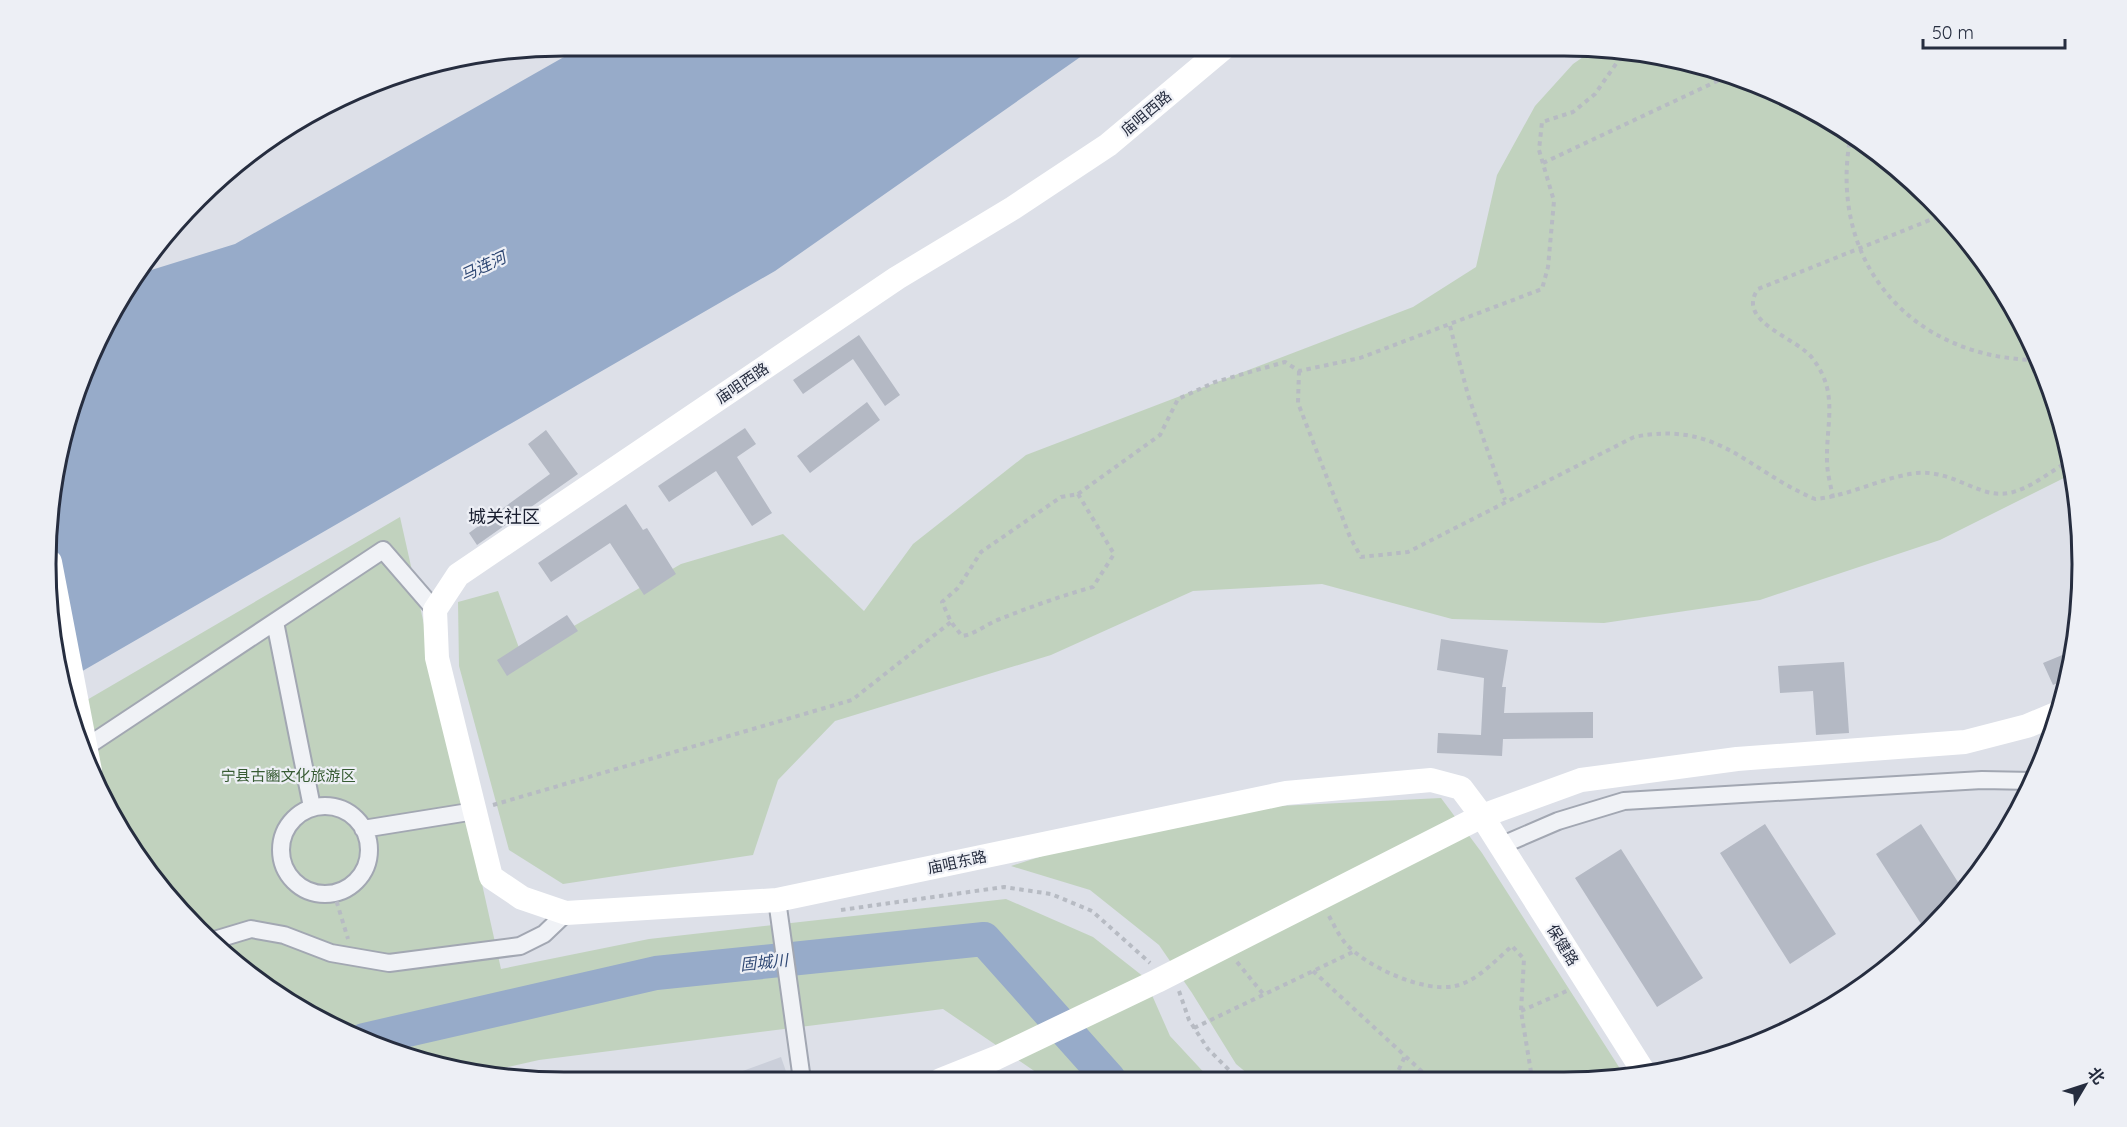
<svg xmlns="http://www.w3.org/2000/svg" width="2127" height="1127" font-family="Quicksand,'Noto Sans SC',sans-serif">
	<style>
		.built { fill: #cbcfda }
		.green { fill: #c1d2be }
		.water { fill: #97abc9 }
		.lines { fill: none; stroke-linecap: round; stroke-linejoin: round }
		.river { stroke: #97abc9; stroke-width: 34 }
		.building { fill: #b4b9c4 }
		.street-casing { stroke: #a2a7b2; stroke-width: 20 }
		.path { stroke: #b7bbc3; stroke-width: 4; stroke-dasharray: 4.5 4.5; stroke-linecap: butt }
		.street { stroke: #f0f2f6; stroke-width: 16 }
		.secondary { stroke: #fff; stroke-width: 24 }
		.labels { text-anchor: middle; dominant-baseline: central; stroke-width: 4.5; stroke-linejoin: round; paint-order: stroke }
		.street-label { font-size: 15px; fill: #262d3f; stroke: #edeff5 }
		.park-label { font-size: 15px; fill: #375b33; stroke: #edeff5 }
		.water-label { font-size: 16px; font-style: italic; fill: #2f4874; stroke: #edeff5 }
		.quarter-label { font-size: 18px; fill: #191e2f; stroke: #edeff5 }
		.rim { fill: none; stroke: #262d3f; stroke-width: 3 }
	</style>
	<rect width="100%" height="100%" fill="#dde0e8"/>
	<path class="built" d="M781,1057L789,1080H718Z"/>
	<path class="green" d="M1599,46L1698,63L1793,99L1879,152L1954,222L2013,305L2055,397L2072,474L1940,540L1760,600L1604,623L1452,619L1322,584L1193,591L1051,655L835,721L778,780L753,855L563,884L509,850L459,666L458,602L498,591L522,656L681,564L783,534L864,611L913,544L1026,455L1413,307L1476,267L1497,175L1535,106L1573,64Z
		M400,517L501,969L649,939L1006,899L1093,937L1144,977L1170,1036L1210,1079H1046L943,1009L539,1060L482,1073L430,1064L334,1028L197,930L98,793L68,711Z
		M1441,798L1482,853L1626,1078L1254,1079L1236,1064L1192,993L1159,945L1090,890L1011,866L1058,851L1279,806Z"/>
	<path class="water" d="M585,45L1096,46L775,271L60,684L46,598L63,430L132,276L235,244Z"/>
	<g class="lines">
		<path class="river" d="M364,1040L656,973L984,939L1109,1079"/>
	</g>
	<path class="building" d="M859,335L900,395L885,406L853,359L803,394L793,380Z
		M867,402L880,420L810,473L797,456Z
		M745,428L756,444L737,457L772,513L752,526L716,471L669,502L658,486Z
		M546,430L578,474L477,545L469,533L550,474L528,444Z
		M626,504L643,530L647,528L676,574L644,595L610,543L551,582L538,563Z
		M567,615L578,631L507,676L497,660Z
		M1441,639L1508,650L1502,687H1506L1504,713L1593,712V738L1503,739L1502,756L1437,753L1438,733L1481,735L1484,678L1437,670Z
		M2072,651L2067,679L2053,685L2043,663Z
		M1844,662L1849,733L1816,735L1813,691L1780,693L1778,666Z
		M1765,824L1836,934L1790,964L1720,853Z
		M1921,824L1963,890L1953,906L1925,930L1876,854Z
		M1621,849L1703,978L1657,1007L1575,878Z"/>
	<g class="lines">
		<g class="street-casing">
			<path id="street" d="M275,622L312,807
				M86,747L383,550L435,610
				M281 850a44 44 0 1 1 88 0a44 44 0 1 1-88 0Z
				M363,829L475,811
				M1500,846L1558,821L1624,801L1982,780L2033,781
				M777,900L802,1080
				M211,941L251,929L284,935L331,953L389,963L520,946L544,934L566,913"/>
		</g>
		<path class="path" d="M1851,134C1826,260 1910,359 2038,360
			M1543,163L1730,75
			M1450,326L1468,395L1505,500
			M1299,371L1298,403L1350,537L1361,557L1408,552L1634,437C1719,420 1746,470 1815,499C1850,496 1882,477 1917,473C1955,470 1979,499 2009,493C2030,489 2051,471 2069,461
			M1078,494L1160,435L1178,399L1215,382L1285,362L1299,371L1360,358L1542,289L1548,267L1554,201L1539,150L1542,122L1573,112L1595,94L1625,51
			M1078,494L1114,554L1093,587C1061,596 1030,607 1000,619C986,624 976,634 962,636L951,622L942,602L958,588L981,552L1061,497Z
			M1833,498C1831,486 1827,473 1827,461C1826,423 1839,393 1813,359C1797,337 1735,322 1758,289L1945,214
			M493,805L852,700L951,622
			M334,893L348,939
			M841,910L1004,887L1051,894L1092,911L1150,963
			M1329,916C1334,925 1339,936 1346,944C1367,967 1424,993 1455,986C1476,982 1497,959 1512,946L1524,959L1521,1011L1532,1078
			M1237,962L1264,995
			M1313,971L1429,1078
			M1179,991L1189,1020L1208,1049L1238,1079
			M1521,1011L1569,990
			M1194,1028L1355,951
			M1395,1078L1405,1056
			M1479,1078H1508"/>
		<use href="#street" class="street"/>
		<path class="secondary" d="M1226,46L1108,145L1013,208L897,278L458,575L435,610L437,658L491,877L522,898L566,913L777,900L1286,793L1431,780L1461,788L1482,816L1645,1074
			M50,562L90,771
			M941,1080L996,1058L1157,981L1482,816L1581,780L1737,759L1965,742L2027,726L2058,713"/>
	</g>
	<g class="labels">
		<g class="street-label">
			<text transform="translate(1146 113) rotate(-40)">庙咀西路</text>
			<text transform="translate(742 383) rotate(-34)">庙咀西路</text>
			<text transform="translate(957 862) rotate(-12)">庙咀东路</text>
			<text transform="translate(1563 945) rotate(58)">保健路</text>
		</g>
		<g class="park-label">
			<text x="288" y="775">宁县古豳文化旅游区</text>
		</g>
		<g class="water-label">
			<text transform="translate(483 266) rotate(-25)">马连河</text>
			<text transform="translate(764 962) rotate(-6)">固城川</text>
		</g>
		<g class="quarter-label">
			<text x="504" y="516">城关社区</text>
		</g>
	</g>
	<path d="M0 0H2127V1127H0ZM564 56H1564A508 508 0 0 1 2072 564V564A508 508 0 0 1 1564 1072H564A508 508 0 0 1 56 564V564A508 508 0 0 1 564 56Z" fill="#edeff5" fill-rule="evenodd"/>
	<path class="rim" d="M564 56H1564A508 508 0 0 1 2072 564V564A508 508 0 0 1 1564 1072H564A508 508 0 0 1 56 564V564A508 508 0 0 1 564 56Z"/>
	<g transform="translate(2085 1085) rotate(51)" stroke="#edeff5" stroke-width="4.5" paint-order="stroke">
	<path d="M0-4.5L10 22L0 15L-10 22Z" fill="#262d3f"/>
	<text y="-9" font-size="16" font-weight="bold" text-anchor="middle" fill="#262d3f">北</text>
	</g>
	<path d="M1923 39v9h142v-9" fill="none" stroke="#262d3f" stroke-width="3"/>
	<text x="1932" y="39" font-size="18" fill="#262d3f" stroke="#edeff5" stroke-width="4.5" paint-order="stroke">50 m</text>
</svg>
